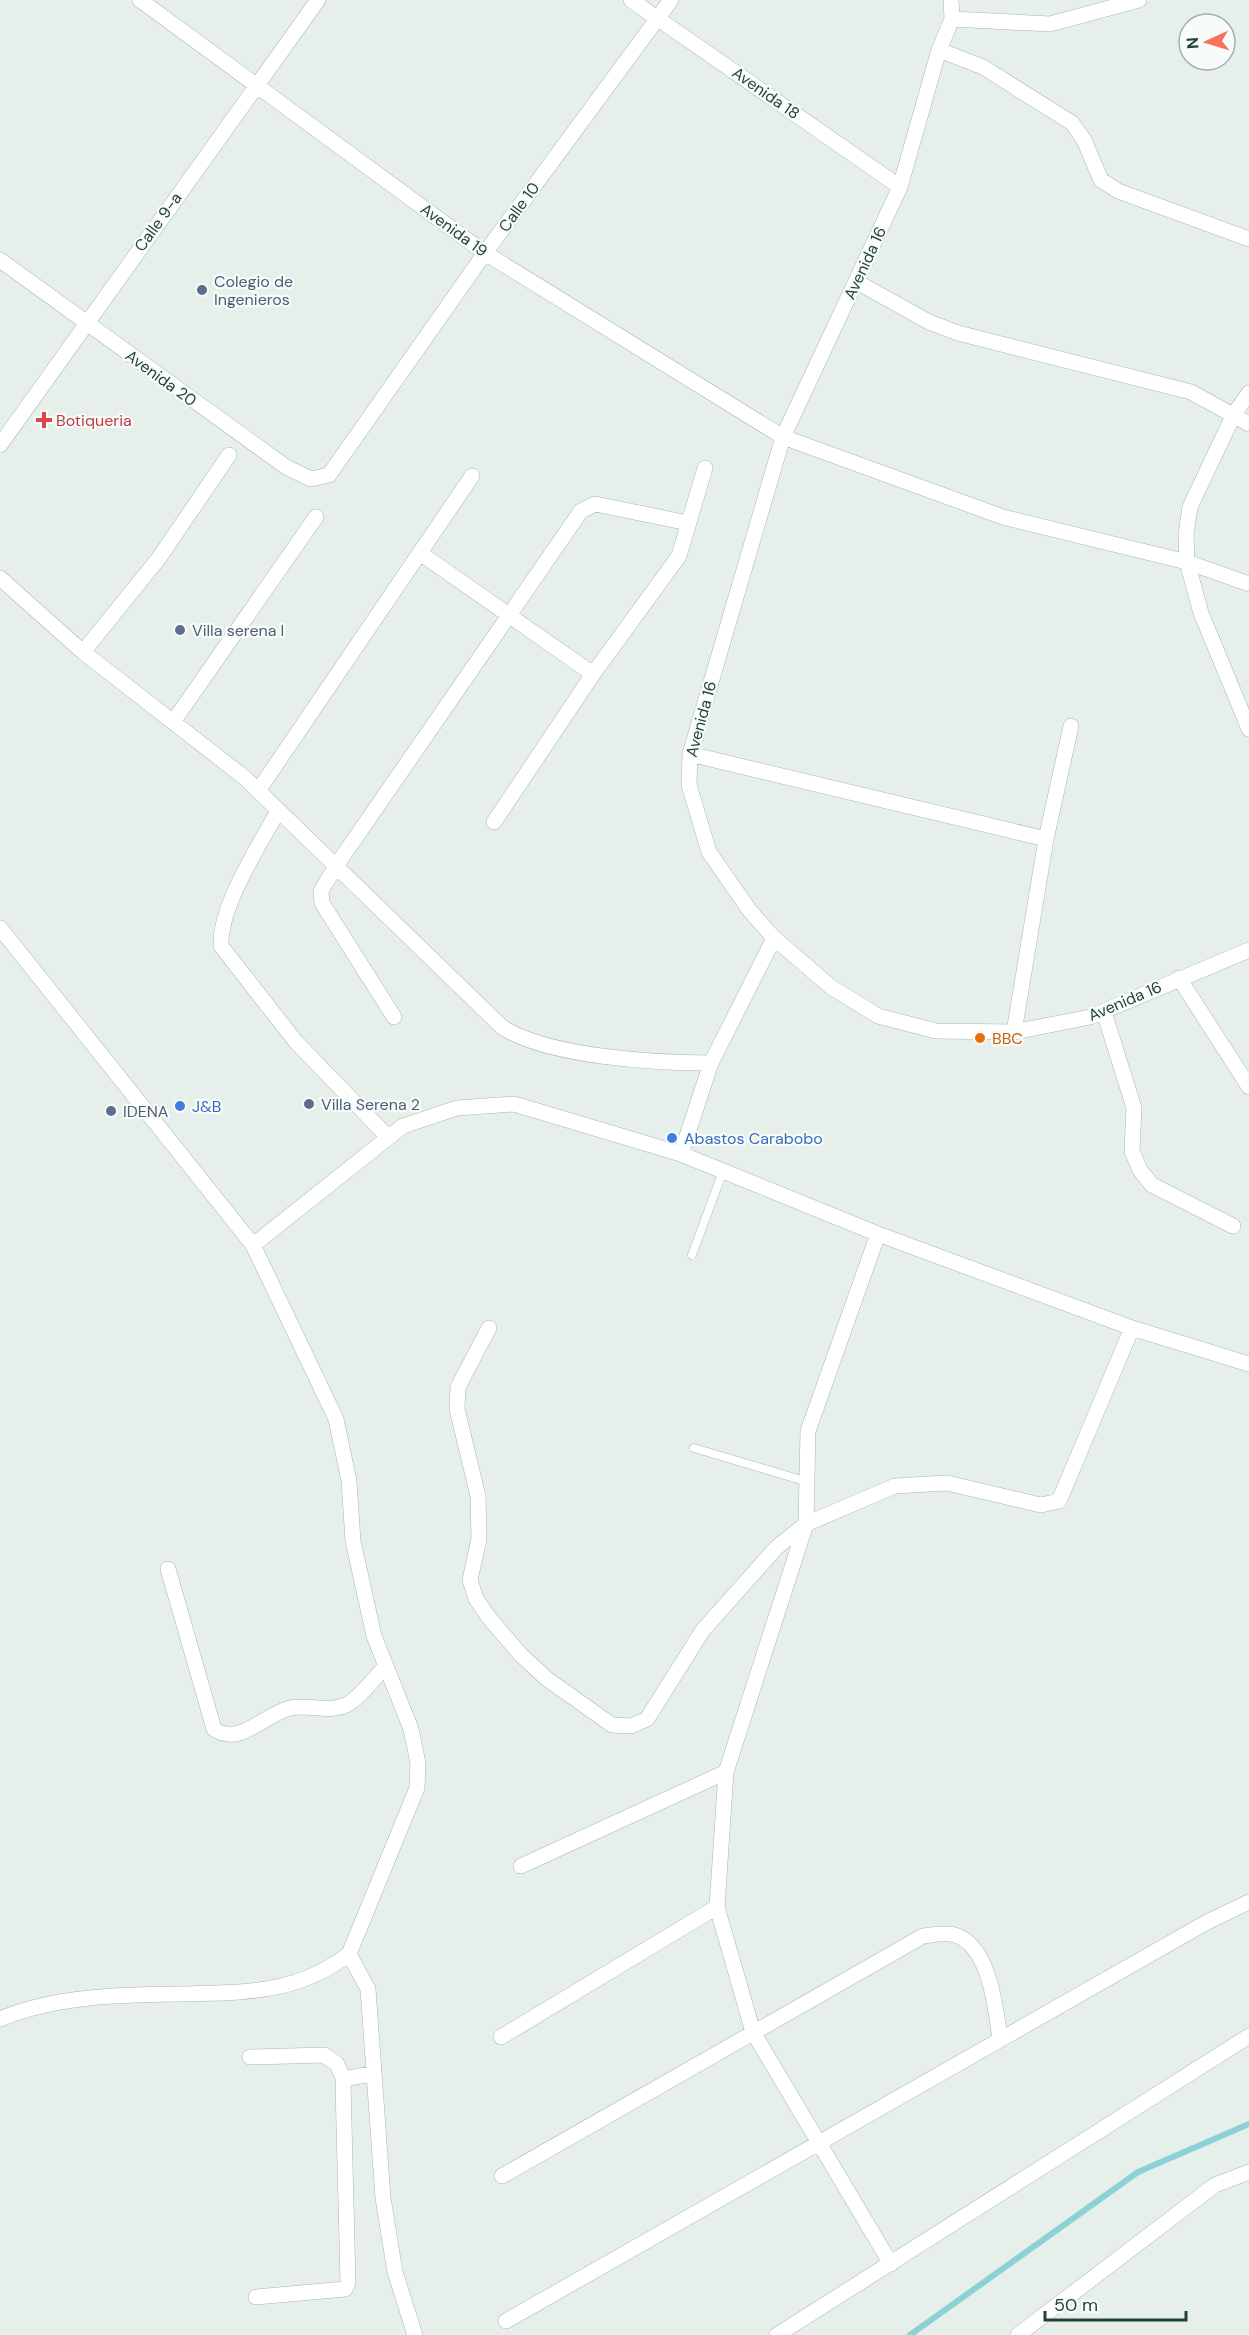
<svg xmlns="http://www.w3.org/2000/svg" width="1249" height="2335" font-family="'DM Sans',sans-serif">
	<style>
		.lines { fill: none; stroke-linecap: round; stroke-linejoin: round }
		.stream { stroke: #8bd2d7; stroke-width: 6 }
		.service-casing { stroke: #a8b8b1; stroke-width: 9 }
		.minor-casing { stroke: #a8b8b1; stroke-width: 16 }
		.service { stroke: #fff; stroke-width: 8 }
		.minor { stroke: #fff; stroke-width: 15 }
		.service-dot { fill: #5c6f8a; stroke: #f7fbf9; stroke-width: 2 }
		.health-dot { fill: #e0444e; stroke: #f7fbf9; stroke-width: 2 }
		.food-dot { fill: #e8710a; stroke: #f7fbf9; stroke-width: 2 }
		.shop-dot { fill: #3f7fe0; stroke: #f7fbf9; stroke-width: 2 }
		.labels { text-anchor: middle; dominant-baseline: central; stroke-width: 4.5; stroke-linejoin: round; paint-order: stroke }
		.street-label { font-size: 16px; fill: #234337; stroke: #f7fbf9 }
		.service-label { font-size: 16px; fill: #4e5e75; stroke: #f7fbf9; text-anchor: start }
		.health-label { font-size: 16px; fill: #be3a42; stroke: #f7fbf9; text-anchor: start }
		.food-label { font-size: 16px; fill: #c56008; stroke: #f7fbf9; text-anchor: start }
		.shop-label { font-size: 16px; fill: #366cbe; stroke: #f7fbf9; text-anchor: start }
	</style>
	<rect width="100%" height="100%" fill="#e6efea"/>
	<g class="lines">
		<path class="stream" d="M910,2335L1138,2172L1249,2124"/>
		<g class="service-casing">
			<path id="service" d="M692,1255L723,1171
				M694,1448L808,1482"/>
		</g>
		<g class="minor-casing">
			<path id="minor" d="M140,0L485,253L783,437L1003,517L1187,562L1186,535L1190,507L1234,414L1249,393
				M631,0L900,187
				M951,0L952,19L939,50L900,187L783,437L690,754L689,785L709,852L750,911L774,938L831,987L878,1016L936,1031L1014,1032L1090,1017L1249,950
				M952,19L1050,24L1139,0
				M939,50L983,67L1072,123L1084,140L1101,180L1118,191L1249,239
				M0,260L286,467L311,479L329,475L485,253L671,0
				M857,282L929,322L958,333L1191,392L1249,424
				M0,445L318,0
				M420,553L593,674
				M1187,562L1201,613L1249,729
				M1187,562L1249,584
				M0,578L83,652L245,778L502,1027C548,1057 656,1063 711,1063L774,938
				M83,652L159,558L229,455
				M173,722L316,517
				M690,754L1046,839L1014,1032
				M258,791L472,476
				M278,811C259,846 219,907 221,946L296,1042L388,1137
				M494,822L593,674L679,556L705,468
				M1046,839L1071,726
				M0,928L253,1245L336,1419L349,1481L353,1541L374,1636L411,1729L418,1763L417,1788L349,1954C297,1994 246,1992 184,1994C123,1995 58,1995 0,2019
				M1179,978L1249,1087
				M1104,1012L1134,1108L1132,1151L1140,1170L1152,1185L1233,1226
				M394,1017L322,903L321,891L336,866L581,511L595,504L688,523
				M681,1154L711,1063
				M878,1234L808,1431L806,1524L726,1772L717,1907L753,2032L891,2264
				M253,1245L403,1126L457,1108L514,1104L681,1154L878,1234L1132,1328L1249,1364
				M489,1328L458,1387L457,1409L478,1496L479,1539L470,1580L476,1599L490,1619L521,1655L547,1679L612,1725L631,1726L647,1719L703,1630L776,1548L806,1524L895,1486L947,1483L1041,1505L1059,1501L1132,1328
				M168,1569L214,1729C239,1747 265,1714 290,1708C308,1704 329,1713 346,1705C358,1700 376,1676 386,1666
				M521,1866L726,1772
				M349,1954L368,1989L383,2198L395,2272L415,2335
				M501,2037L717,1907
				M250,2057L324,2055L337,2064L344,2080
				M502,2176L923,1936C932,1935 946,1932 955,1935C990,1946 996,2009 1000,2040
				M256,2297L345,2289L348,2283L343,2084L348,2078L372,2074
				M506,2321L1207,1922L1249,1902
				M777,2335L1249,2036
				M1018,2335L1215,2185L1249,2172"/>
		</g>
		<use href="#service" class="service"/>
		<use href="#minor" class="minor"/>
	</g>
	<g class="service-dot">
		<circle cx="202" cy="290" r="6"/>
		<circle cx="180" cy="630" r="6"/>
		<circle cx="309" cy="1104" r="6"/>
		<circle cx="111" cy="1111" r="6"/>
	</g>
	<path class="health-dot" d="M41 411h6v6h6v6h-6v6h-6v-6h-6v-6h6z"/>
	<circle class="food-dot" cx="980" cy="1038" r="6"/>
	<g class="shop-dot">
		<circle cx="180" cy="1106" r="6"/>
		<circle cx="672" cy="1138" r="6"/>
	</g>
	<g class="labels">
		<g class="street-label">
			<text transform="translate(766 93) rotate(35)">Avenida 18</text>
			<text transform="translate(519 207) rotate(-54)">Calle 10</text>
			<text transform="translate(158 222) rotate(-54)">Calle 9-a</text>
			<text transform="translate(454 230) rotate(36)">Avenida 19</text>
			<text transform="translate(865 263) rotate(-65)">Avenida 16</text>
			<text transform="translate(161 378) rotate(36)">Avenida 20</text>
			<text transform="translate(701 719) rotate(-75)">Avenida 16</text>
			<text transform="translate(1125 1001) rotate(-23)">Avenida 16</text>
		</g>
		<g class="service-label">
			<text x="214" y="281">Colegio de<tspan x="214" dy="18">Ingenieros</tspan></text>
			<text x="192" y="630">Villa serena I</text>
			<text x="321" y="1104">Villa Serena 2</text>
			<text x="123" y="1111">IDENA</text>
		</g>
		<g class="health-label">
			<text x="56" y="420">Botiqueria</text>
		</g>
		<g class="food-label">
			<text x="992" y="1038">BBC</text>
		</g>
		<g class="shop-label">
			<text x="192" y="1106">J&amp;B</text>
			<text x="684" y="1138">Abastos Carabobo</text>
		</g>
	</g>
	<g transform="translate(1207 42) rotate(266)"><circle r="28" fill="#f7fbf9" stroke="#a2b1ab" stroke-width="1.5"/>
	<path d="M0-4.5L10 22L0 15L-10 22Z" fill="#fa7259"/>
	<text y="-9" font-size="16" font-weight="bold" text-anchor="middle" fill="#234337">N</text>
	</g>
	<path d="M1045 2311v9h141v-9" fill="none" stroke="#234337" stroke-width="3"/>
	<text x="1054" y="2311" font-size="18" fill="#234337" stroke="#f7fbf9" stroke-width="4.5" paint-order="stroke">50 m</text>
</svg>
